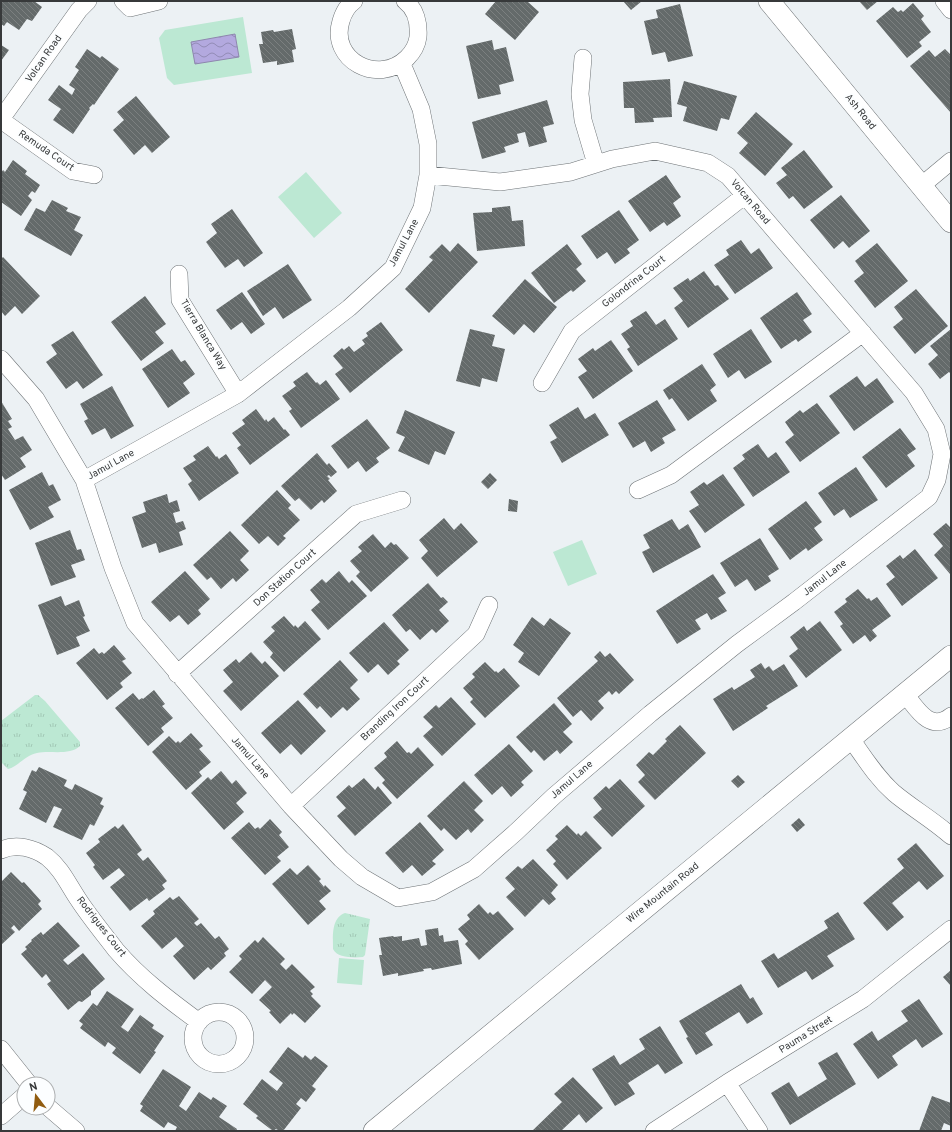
<svg xmlns="http://www.w3.org/2000/svg" width="952" height="1132" font-family="Overpass,sans-serif">
	<style>
		.grass { fill: url(#grass-tufts) }
		.pitch { fill: #bce8d3 }
		.water { fill: url(#water-waves); stroke: #8e87ae }
		.building { fill: url(#building-back-hatch) }
		.lines { fill: none; stroke-linecap: round; stroke-linejoin: round }
		.minor-casing { stroke: #6e7376; stroke-width: 18 }
		.major-casing { stroke: #6e7376; stroke-width: 22 }
		.minor { stroke: #fff; stroke-width: 17 }
		.major { stroke: #fff; stroke-width: 21 }
		.labels { text-anchor: middle; dominant-baseline: central; stroke-width: 4; stroke-linejoin: round; paint-order: stroke }
		.street-label { font-size: 10px; fill: #37393a; stroke: #fcfeff }
	</style>
	<defs>
		<pattern id="grass-tufts" width="24" height="20" patternUnits="userSpaceOnUse"><rect width="24" height="20" fill="#bce8d3"/><path d="M3 7l-1-3M5 7V3M7 7l1-3M15 17l-1-3M17 17v-4M19 17l1-3" fill="none" stroke="#a2c8b6"/></pattern>
		<pattern id="water-waves" width="16" height="10" patternUnits="userSpaceOnUse"><rect width="16" height="10" fill="#b3a9df"/><path d="M0 5q4-4 8 0t8 0" fill="none" stroke="#928bb6"/></pattern>
		<pattern id="building-back-hatch" width="6" height="6" patternUnits="userSpaceOnUse"><rect width="6" height="6" fill="#646a6a"/><path d="M-1 5l2 2M0 0l6 6M5-1l2 2" fill="none" stroke="#7c8080"/></pattern>
	</defs>
	<rect width="100%" height="100%" fill="#ecf1f4"/>
	<path class="grass" d="M35,695H38L45,701L80,742V746C70,756 50,750 37,753C25,755 18,767 8,769L1,762V721Z
		M345,913L370,919L365,955L363,957C354,958 337,958 333,949C333,936 331,918 345,913Z"/>
	<path class="pitch" d="M243,17L252,73L174,85L167,78L159,38L165,30Z
		M306,172L342,213L314,238L278,197Z
		M582,540L597,574L568,586L553,552Z
		M339,958L364,960L362,985L337,983Z"/>
	<path class="water" d="M235,34L239,57L195,64L191,42Z"/>
	<path class="building" d="M1,1H34L42,7L32,21L27,19L19,30L7,22L4,26L1,24Z
		M496,1H530L528,2L539,12L515,40L485,14Z
		M623,1H642L631,10Z
		M859,1H878L867,10Z
		M913,3L924,16L921,19L931,32L919,42L922,46L907,58L876,21L893,7L898,12L901,10L903,12Z
		M680,4L693,56L668,62L665,52L652,55L644,21L658,18L656,10Z
		M292,29L296,49L292,50L294,62L277,65V61L263,63L259,44H263L261,32L273,30L274,32Z
		M492,40L494,50L506,47L514,81L499,85L501,94L478,99L466,46Z
		M1,45L9,50L1,61Z
		M87,49L100,58L102,56L119,69L94,105L93,104L89,108L90,109L73,134L53,120L61,109L48,100L59,85L72,95L75,89L69,85L79,70L75,67Z
		M945,49L951,55L950,67L951,69V113L910,66L929,50L935,57Z
		M670,79L672,117L653,118L654,122L635,123L634,108H624L623,82Z
		M684,81L737,96L729,120L721,118L717,131L683,121L687,107L677,104Z
		M136,96L170,137L152,153L145,145L134,155L113,130L124,120L117,112Z
		M547,100L554,124L543,127L547,142L529,147L525,132L517,134L519,142L504,147L506,152L482,159L472,122Z
		M756,112L793,144L765,176L739,153L748,143L737,133Z
		M804,150L833,187L804,209L793,196L789,199L776,183L787,175L781,168Z
		M13,160L27,171L25,174L40,185L35,193L32,191L28,196L32,200L21,216L1,202V173L3,170L5,172Z
		M666,175L681,197L673,203L681,216L667,226L664,222L650,232L628,201Z
		M841,195L870,231L849,248L843,241L834,249L810,220Z
		M52,200L68,208L66,211L81,217L74,230L83,235L71,256L24,230L36,208L45,212Z
		M510,206L512,221L523,220L525,246L477,251L473,213L492,212V208Z
		M232,209L263,253L244,267L238,259L225,268L206,242L217,233L211,224Z
		M619,210L639,240L627,249L630,253L615,264L607,252L597,259L581,236Z
		M741,240L751,254L759,248L773,268L735,294L714,265L729,255L726,250Z
		M458,243L478,262L429,313L405,289L433,260L429,257L442,244L450,252Z
		M877,243L908,281L875,308L854,281L864,273L855,261Z
		M567,244L582,264L576,269L586,281L573,292L571,290L554,303L531,273Z
		M3,257L40,296L22,314L15,306L5,316L1,311V259Z
		M288,264L312,300L283,319L275,307L263,316L247,291Z
		M704,271L715,286L718,285L729,299L688,328L674,308L683,301L673,288L688,278L690,281Z
		M525,279L557,307L534,333L524,324L514,335L492,316Z
		M916,289L948,326L915,354L893,327L903,319L894,307Z
		M242,292L265,324L251,334L242,322L231,330L216,310Z
		M797,292L812,314L803,320L812,332L798,342L796,339L781,349L760,318Z
		M145,296L166,324L155,332L164,343L141,361L111,322Z
		M646,311L656,325L665,319L678,339L638,366L627,349L630,347L621,334L633,326L630,321Z
		M381,322L403,350L350,393L335,374L343,368L333,356L342,348L344,350L349,346L354,352L365,344L362,340L368,336L366,333Z
		M470,329L495,335L492,346L505,349L497,382L482,378L480,387L456,381Z
		M751,329L772,362L745,379L739,370L728,378L713,354Z
		M951,329V374L949,372L940,379L928,364L938,355L930,346Z
		M73,331L103,375L83,389L77,381L66,389L46,362L57,354L51,345Z
		M611,340L633,371L593,399L578,377L587,371L578,359L593,348L595,351Z
		M172,349L181,362L185,360L195,374L183,383L190,393L168,408L142,369Z
		M702,364L716,385L710,390L717,401L688,421L672,398L669,400L663,390Z
		M307,372L316,383L317,382L320,385L326,380L340,399L301,428L289,411L292,409L282,396L296,386L293,382Z
		M857,376L865,387L877,378L894,402L854,431L829,396Z
		M112,386L134,426L111,439L105,428L92,435L84,421L88,419L80,404Z
		M657,400L676,430L662,438L665,443L651,452L645,441L633,448L618,423Z
		M1,401L12,419L8,421L12,427L8,429L15,440L23,436L32,450L20,458L26,467L5,480L1,474Z
		M817,403L840,433L800,462L785,442L794,435L785,422L800,410L803,413Z
		M578,407L585,419L595,413L609,435L562,463L550,442L557,438L549,425Z
		M256,409L265,421L266,419L268,422L274,417L284,430L285,429L290,435L250,465L237,448L241,445L232,433L245,424L242,420Z
		M405,410L455,432L445,455L435,451L429,465L398,451L405,437L396,433Z
		M367,419L390,448L376,458L379,462L366,472L358,461L348,469L331,446Z
		M900,428L916,449L907,455L915,466L886,488L862,457Z
		M758,444L768,458L776,452L790,472L753,497L733,468L745,459L742,455Z
		M208,446L216,457L217,456L219,459L226,454L239,473L199,501L188,484L192,481L183,468L196,460L193,456Z
		M317,453L327,465L329,463L337,472L331,477L329,475L327,476L330,479L328,480L337,491L324,503L322,500L311,510L299,498L295,501L281,486Z
		M856,467L878,500L850,518L844,509L834,516L818,493Z
		M42,472L49,486L53,484L61,500L48,507L54,517L30,530L9,490Z
		M490,473L497,480L488,489L481,482Z
		M723,474L745,505L705,533L689,511L699,505L690,492L704,482L707,485Z
		M277,490L291,505L288,508L300,520L283,536L286,538L278,546L268,536L259,544L241,525Z
		M167,494L169,503L177,500L180,511L173,513L176,523L183,521L186,529L179,532L183,545L159,553L156,543L142,548L132,517L146,512L143,502Z
		M509,499L518,501L517,512L508,511Z
		M806,501L822,522L814,528L823,540L808,551L806,548L790,560L768,529Z
		M444,518L454,530L461,523L478,542L437,577L421,558L428,551L419,540Z
		M672,519L679,530L688,524L701,547L653,573L642,552L650,548L643,535Z
		M946,523L951,528V573L950,574L934,555L943,546L933,534Z
		M70,530L77,550L81,549L85,560L71,565L76,577L51,586L35,543Z
		M230,531L249,551L240,560L249,570L236,582L233,578L221,589L211,577L207,580L193,565Z
		M373,534L385,548L391,542L394,545L396,544L409,558L371,592L356,576L360,572L350,561L362,551L358,547Z
		M760,538L779,569L768,576L771,581L755,591L747,579L735,587L720,563Z
		M915,549L938,578L902,606L886,584L895,577L886,566L900,555L903,559Z
		M185,571L210,599L198,610L201,614L188,625L179,615L170,622L151,602Z
		M339,571L349,583L352,580L367,596L328,630L311,610L320,602L310,590L322,579L326,583Z
		M713,574L726,593L718,598L727,611L711,620L707,613L695,620L701,629L677,644L656,611Z
		M428,583L441,598L443,597L448,602L439,610L449,621L436,633L432,629L420,640L410,629L406,632L392,615Z
		M858,589L867,599L869,598L871,601L877,597L891,616L872,630L877,636L870,642L865,635L853,644L840,626L843,624L834,612L847,602L845,599Z
		M61,596L65,606L79,600L85,616L83,617L90,631L76,637L80,646L57,655L38,605Z
		M284,616L294,627L295,625L298,628L305,621L321,639L284,672L270,657L273,653L263,642L275,631L271,627Z
		M532,617L544,626L550,618L571,633L539,676L518,662L524,653L513,645Z
		M820,621L842,650L806,678L789,656L798,649L790,637L804,626L807,631Z
		M384,622L409,650L397,661L400,664L388,675L378,664L368,673L349,653Z
		M114,645L126,659L122,661L132,673L120,683L123,687L107,700L76,663L94,648L99,654L102,652L104,654Z
		M600,651L605,657L610,653L634,680L619,694L616,691L612,695L609,691L598,701L604,708L591,721L581,710L573,717L557,698L598,661L594,657Z
		M251,652L262,664L265,661L279,676L241,711L223,691L233,682L223,670L236,659L239,663Z
		M340,660L358,680L350,688L360,699L347,711L343,707L331,718L320,706L317,709L303,694Z
		M485,662L495,672L496,671L498,673L504,668L520,686L485,718L470,702L473,699L463,688L475,677L472,674Z
		M761,663L765,669L769,666L773,671L784,664L798,686L766,706L768,708L733,731L713,699L732,687L734,690L755,677L750,670Z
		M154,690L165,704L162,706L173,718L161,728L164,732L148,746L115,708L133,693L139,700L142,698L143,699Z
		M451,697L476,724L442,756L423,736L433,727L423,717L436,705L439,708Z
		M298,700L326,731L301,755L291,744L280,754L261,733Z
		M554,703L572,724L563,732L573,742L560,754L557,750L544,761L534,750L531,753L516,737Z
		M680,725L706,753L655,800L638,782L645,775L636,765L649,752L653,755L667,741L665,739Z
		M191,733L203,746L199,749L211,762L199,772L202,776L186,790L152,752L169,736L176,743L178,741L180,743Z
		M397,741L407,753L409,752L411,754L418,747L434,765L397,799L382,783L385,780L374,768L387,757L384,753Z
		M509,744L533,771L521,782L524,785L511,797L502,786L492,795L474,775Z
		M39,767L67,780L64,786L72,790L75,784L103,798L100,804L104,806L94,826L90,824L82,840L53,827L62,809L54,806L46,823L19,809L27,792L23,790L32,770L36,772Z
		M221,771L232,784L236,780L247,793L236,803L244,812L224,830L191,793L208,777L211,780Z
		M738,775L745,782L738,788L731,781Z
		M364,778L375,790L378,786L392,803L355,836L337,816L346,808L336,797L349,785L352,788Z
		M620,779L645,806L612,837L593,817L602,809L593,798L606,786L609,789Z
		M464,781L483,801L474,810L484,820L471,833L468,829L456,840L444,828L441,831L427,816Z
		M799,818L805,825L797,832L791,825Z
		M270,819L282,832L279,835L289,847L277,857L281,861L265,875L231,838L249,822L255,829L258,827L260,829Z
		M420,822L444,850L432,861L436,864L422,876L412,865L403,873L385,853Z
		M123,824L142,850L137,854L143,861L148,857L167,881L162,885L165,889L149,901L147,898L130,911L110,887L125,875L119,868L103,880L93,867L95,865L86,853L100,842L98,839L115,826L118,829Z
		M567,825L577,835L578,833L581,836L586,831L602,848L567,880L553,864L556,861L546,850L558,839L555,836Z
		M916,843L944,876L927,890L919,881L892,903L904,917L887,931L863,903L904,868L897,859Z
		M533,859L558,885L551,893L556,899L549,905L543,899L525,917L506,897L515,889L505,878L518,866L522,869Z
		M308,865L321,879L319,881L324,887L325,885L331,891L319,901L326,909L308,925L272,884L290,868L297,875Z
		M11,872L22,883L24,882L41,901L38,904L42,909L19,931L14,925L11,928L15,932L1,945V882Z
		M179,896L199,919L194,923L197,926L201,923L215,939L219,936L229,949L224,953L226,956L211,970L208,967L194,980L173,956L184,946L176,937L162,949L141,926L155,914L153,911L170,897L173,900Z
		M479,904L488,914L490,912L493,915L498,911L514,929L479,960L465,944L468,941L458,929L470,919L467,915Z
		M838,912L855,939L827,956L834,966L812,980L806,971L778,988L761,961L774,953L778,959L828,928L824,921Z
		M58,922L80,946L63,960L68,965L83,953L105,979L91,991V995L82,1002L79,1001L68,1010L47,984L51,981L46,974L42,978L21,954L27,949L25,947L32,941L31,940L41,932L43,935Z
		M438,928L439,936L443,935L444,942L458,940L462,964L432,970L431,968L423,969L424,971L398,976V973L383,976L379,955H382L379,938L393,936L394,937L402,936V941L419,938L421,946L427,945L425,930Z
		M263,937L285,959L280,964L286,970L292,964L315,987L310,991L313,994L311,996L321,1006L305,1023L294,1013L292,1015L291,1013L280,1024L269,1012L271,1011L259,1000L272,987L265,980L252,994L229,972L242,959L239,956L255,940L258,943Z
		M951,970V986L943,977Z
		M741,984L750,999L753,997L763,1014L747,1024L739,1012L705,1033L713,1045L696,1055L686,1038L688,1037L679,1021Z
		M107,991L134,1009L121,1027L128,1032L140,1015L154,1025L152,1028L164,1036L154,1051L156,1052L140,1074L112,1053L116,1048L108,1042L105,1047L80,1028L83,1024L79,1021L93,1003L97,1006Z
		M919,999L943,1034L922,1048L916,1039L892,1056L898,1065L878,1079L853,1044L872,1031L878,1041L908,1021L901,1011Z
		M660,1026L683,1063L665,1074L658,1064L628,1083L635,1094L615,1106L592,1069L614,1055L620,1065L645,1049L639,1039Z
		M288,1047L303,1058L305,1055L311,1060L315,1056L328,1066L312,1086L316,1089L306,1102L301,1098L296,1104L301,1108L283,1131H279L276,1129L273,1131L256,1118L258,1116L243,1104L262,1079L277,1091L283,1083L269,1072Z
		M837,1052L856,1084L790,1125L771,1093L789,1082L798,1097L827,1079L818,1063Z
		M163,1069L191,1087L179,1106L186,1111L199,1092L211,1100L213,1097L227,1106L219,1117L237,1129L236,1131H175L177,1127L168,1122L164,1128L140,1111L143,1106L140,1104Z
		M573,1077L603,1108L586,1123L579,1114L561,1131H532L562,1102L554,1094Z
		M932,1096L951,1103V1126L944,1123L941,1131H919Z"/>
	<g class="lines">
		<g class="minor-casing">
			<path id="minor" d="M123,1L130,8L159,1
				M354,1C347,6 343,14 341,21C329,60 378,86 407,58C413,52 417,45 418,37C419,24 416,9 405,1
				M944,1L951,10
				M583,58L580,94L583,120L596,164
				M402,64L421,109L428,144V175L422,208L393,268L349,308L238,394L84,480L113,568L135,623L291,806L341,859L362,877L398,898L432,892L474,869L516,832L554,796L650,714L737,644L794,602L929,497L937,480L942,454L936,429L914,393L728,176L708,163L655,151L612,159L571,172L500,182L428,175
				M1,119L79,10L88,1
				M1,120L73,171L94,175
				M921,186L951,161
				M179,274L180,300L238,394
				M1,359L36,399L84,480
				M542,383L572,331L744,196
				M638,490L671,475L863,333
				M177,674L356,514L402,500
				M905,694C917,709 930,733 951,716
				M851,739C864,757 876,777 894,793C912,808 933,820 951,836
				M291,806L476,634L489,605
				M1,850C16,843 34,848 47,857C61,868 68,884 78,899C89,916 103,933 116,950C140,978 169,1000 199,1022
				M193 1038a26 26 0 1 1 52 0a26 26 0 1 1-52 0Z
				M1,1049L29,1084
				M727,1083L759,1131
				M48,1107L76,1131
				M1,1116L24,1096
				M654,1131L727,1083L863,999L951,929"/>
		</g>
		<g class="major-casing">
			<path id="major" d="M769,1L951,222
				M374,1131L951,656"/>
		</g>
		<use href="#minor" class="minor"/>
		<use href="#major" class="major"/>
	</g>
	<g class="labels">
		<g class="street-label">
			<text transform="translate(44 59) rotate(-55)">Volcan Road</text>
			<text transform="translate(860 112) rotate(51)">Ash Road</text>
			<text transform="translate(46 151) rotate(34)">Remuda Court</text>
			<text transform="translate(750 202) rotate(50)">Volcan Road</text>
			<text transform="translate(404 243) rotate(-62)">Jamul Lane</text>
			<text transform="translate(634 282) rotate(-38)">Golondrina Court</text>
			<text transform="translate(203 335) rotate(59)">Tierra Blanca Way</text>
			<text transform="translate(111 465) rotate(-29)">Jamul Lane</text>
			<text transform="translate(285 578) rotate(-42)">Don Station Court</text>
			<text transform="translate(825 578) rotate(-38)">Jamul Lane</text>
			<text transform="translate(395 709) rotate(-43)">Branding Iron Court</text>
			<text transform="translate(250 758) rotate(49)">Jamul Lane</text>
			<text transform="translate(572 780) rotate(-41)">Jamul Lane</text>
			<text transform="translate(663 893) rotate(-39)">Wire Mountain Road</text>
			<text transform="translate(101 927) rotate(52)">Rodrigues Court</text>
			<text transform="translate(806 1035) rotate(-32)">Pauma Street</text>
		</g>
	</g>
	<rect width="952" height="1132" fill="none" stroke="#37393a" stroke-width="4"/>
	<g transform="translate(36 1096) rotate(344)"><circle r="19" fill="#fcfeff" stroke="#adafb0"/>
	<path d="M0-3L7 15L0 10L-7 15Z" fill="#915c10"/>
	<text y="-6" font-size="11" font-weight="bold" text-anchor="middle" fill="#37393a">N</text>
	</g>
</svg>
